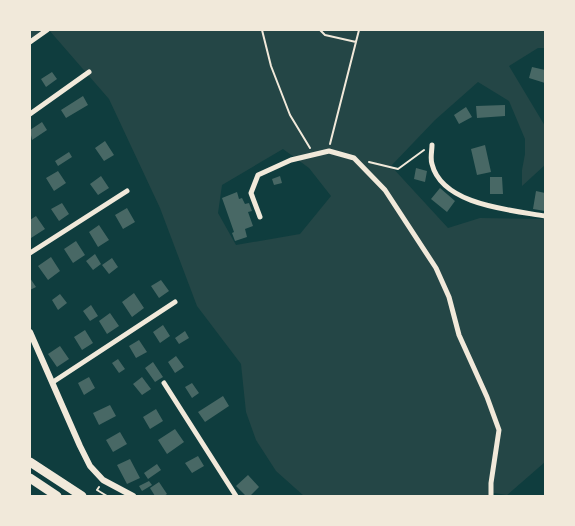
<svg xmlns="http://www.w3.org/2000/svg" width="575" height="526" font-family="'Source Serif 4',serif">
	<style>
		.green { fill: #244646; fill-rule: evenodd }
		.building { fill: #486865 }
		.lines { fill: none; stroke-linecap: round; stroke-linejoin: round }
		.path { stroke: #f1e9da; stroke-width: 2 }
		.minor { stroke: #f1e9da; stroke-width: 5 }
		.tertiary { stroke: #f1e9da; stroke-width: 6 }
		.trunk { stroke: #f1e9da; stroke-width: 9 }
	</style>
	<rect width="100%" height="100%" fill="#0f3d3e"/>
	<path class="green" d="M30,30H545V48H538L509,66L545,126V165L522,186V170L525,154V139L509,101L478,82L435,120L391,166L448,228L480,218L545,219V462L507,495L494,493L485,496H304L276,471L256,440L246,412L241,364L197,306L160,208L109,99L49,30L30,38ZM283,149L309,168L331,196L300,234L236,245L218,213L222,185Z"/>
	<path class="building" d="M532,67L545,70V83L529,78Z
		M52,72L57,79L46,87L41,79Z
		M83,96L88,105L66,118L61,110Z
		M505,105V116L477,118L476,106Z
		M466,107L472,117L459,124L454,115Z
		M42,122L47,130L32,140L30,130Z
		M105,141L114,155L104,161L95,148Z
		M485,145L491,172L477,175L471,149Z
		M69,152L72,157L58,166L55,161Z
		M416,168L427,171L425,182L414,179Z
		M58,171L66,183L54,191L46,178Z
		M101,176L109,188L98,195L90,184Z
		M280,176L282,183L274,185L272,179Z
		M490,177H502L503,194H490Z
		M440,188L455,201L447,212L431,199Z
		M536,191L545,193V211L533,209Z
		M237,192L239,199L242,198L245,204L249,203L252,211L248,212L253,226L245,229L247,237L235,241L232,233L234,232L222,198Z
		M62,203L69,214L59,221L51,209Z
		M127,208L135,222L123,229L115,215Z
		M36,216L45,229L31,238L30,220Z
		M99,225L109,240L98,247L89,232Z
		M76,241L85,255L73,263L64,249Z
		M95,254L101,264L93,270L86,261Z
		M51,257L60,271L48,280L38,266Z
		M112,258L118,267L109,274L102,265Z
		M30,278L36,287L30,290Z
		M161,280L169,291L159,298L151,286Z
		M134,293L144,308L132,317L122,302Z
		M60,294L67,303L58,310L52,300Z
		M91,305L98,316L90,321L83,311Z
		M110,313L119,326L107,334L99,321Z
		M163,325L170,336L160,343L153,332Z
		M85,330L93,343L82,350L74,337Z
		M185,331L189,338L179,344L175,338Z
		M139,340L147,352L136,358L129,346Z
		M60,346L69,359L57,367L48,354Z
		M176,356L184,367L175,373L168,362Z
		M118,359L125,369L119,373L112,363Z
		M153,362L163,377L155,382L145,368Z
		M89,377L95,388L84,395L78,383Z
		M142,377L151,389L142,395L133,384Z
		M192,383L199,393L192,398L185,387Z
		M223,396L229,406L205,422L198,412Z
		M110,405L116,416L99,425L93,413Z
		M156,409L163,421L150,429L143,417Z
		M175,429L184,442L167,454L158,440Z
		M120,432L127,444L113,452L106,440Z
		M198,456L204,466L192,473L185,463Z
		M130,459L140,478L127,484L117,465Z
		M157,464L161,470L148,479L144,473Z
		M248,475L259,487L250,496H246L236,486Z
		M149,481L152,485L142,491L139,486Z
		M159,482L167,494L164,496H155L150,488Z"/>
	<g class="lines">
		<path class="path" d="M262,30L271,66L290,115L310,148
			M320,30L325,35L356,42
			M330,144L359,30
			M369,162L398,169L424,150
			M99,487L97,490L107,496"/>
		<path class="minor" d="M30,42L47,30
			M30,114L89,72
			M432,145C432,151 430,158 432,164C442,205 510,210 545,216
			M260,217L251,193L258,175L291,160L329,151L354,158L385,190L436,268L449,297L459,335L487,397L499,430L491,483V496
			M30,253L127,191
			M53,382L175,302
			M164,383L236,496"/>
		<path class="tertiary" d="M30,332L80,446L90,466L103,480L133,496"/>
		<path class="trunk" d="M30,462L82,496
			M30,478L57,496"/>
	</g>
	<rect width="575" height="526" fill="none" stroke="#f1e9da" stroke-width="62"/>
</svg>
